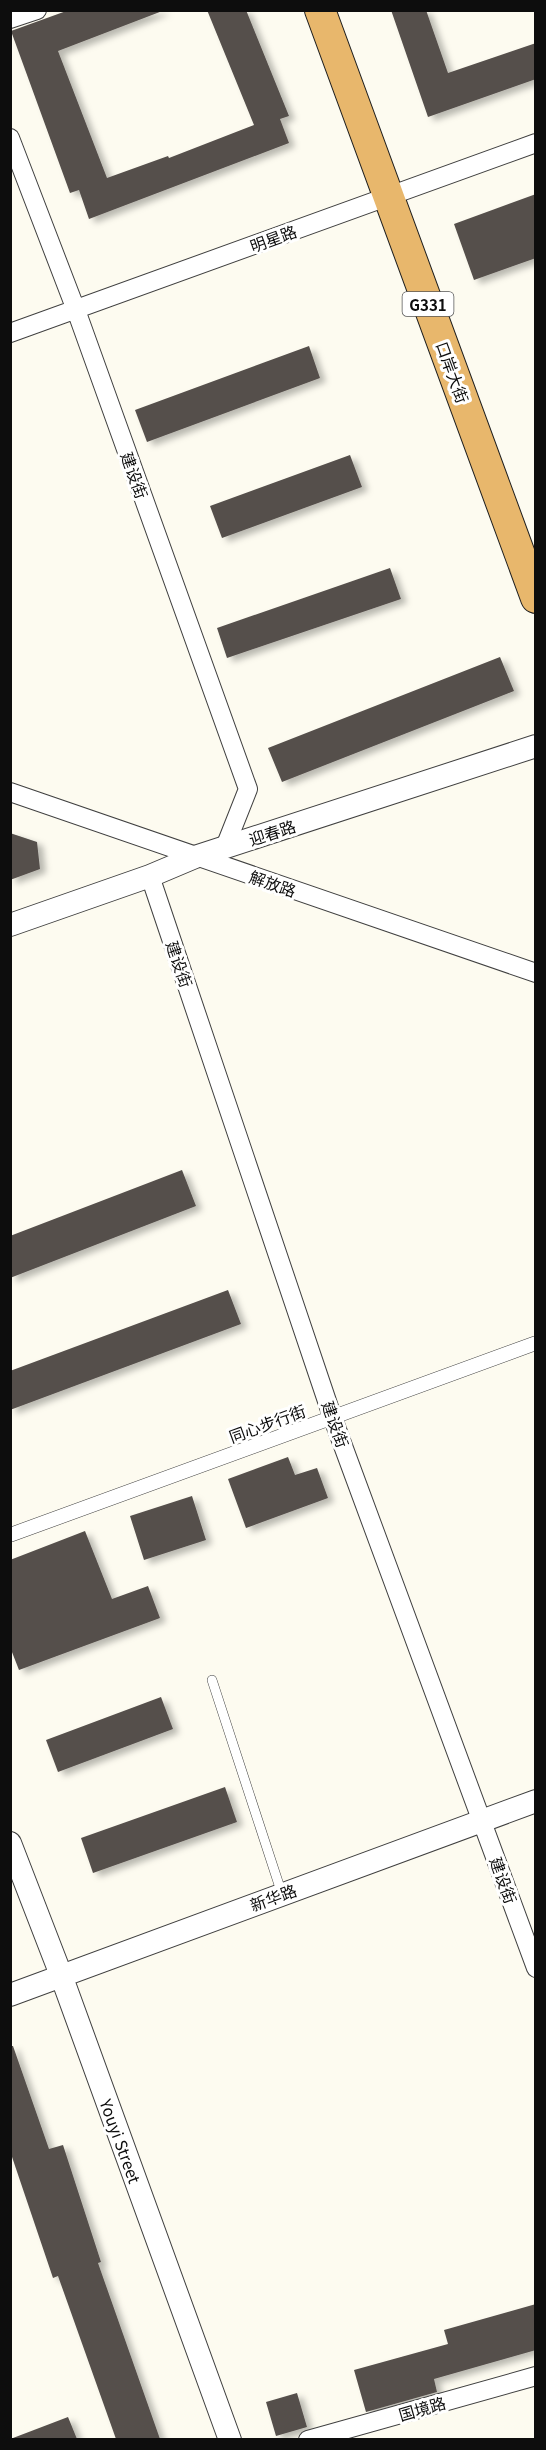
<svg xmlns="http://www.w3.org/2000/svg" width="546" height="2450" font-family="Georgia,'Noto Sans SC',serif">
	<style>
		.building { fill: #554f4b; filter: url(#shadow) }
		.lines { fill: none; stroke-linecap: round; stroke-linejoin: round }
		.service-casing { stroke: #404040; stroke-width: 10 }
		.pedestrian-casing { stroke: #404040; stroke-width: 15 }
		.minor-casing { stroke: #404040; stroke-width: 20 }
		.tertiary-casing { stroke: #404040; stroke-width: 24 }
		.trunk-casing { stroke: #1e1e1e; stroke-width: 32 }
		.service { stroke: #fff; stroke-width: 9 }
		.pedestrian { stroke: #fff; stroke-width: 14 }
		.minor { stroke: #fff; stroke-width: 18 }
		.tertiary { stroke: #fff; stroke-width: 22 }
		.trunk { stroke: #e8b76c; stroke-width: 30 }
		.labels { text-anchor: middle; dominant-baseline: central; stroke-width: 6; stroke-linejoin: round; paint-order: stroke }
		.shield { fill: #fff; stroke: #565656; stroke-width: 1.5 }
		.shield-label { font-size: 15px; font-weight: bold; fill: #0d0d0d }
		.street-label { font-size: 16px; fill: #0d0d0d; stroke: #fff }
	</style>
	<defs>
		<filter id="shadow"><feDropShadow dx="6" dy="4" stdDeviation="3" flood-color="#0004"/></filter>
	</defs>
	<rect width="100%" height="100%" fill="#fdfbf0"/>
	<path class="building" d="M69,10H165L58,51L107,178L168,156L169,158L254,125L207,10H246L289,116L280,119L289,143L89,219L79,190L70,193L11,31Z
		M391,10H426L448,73L536,43V79L428,117Z
		M536,194V258L474,280L454,224Z
		M309,346L320,378L147,442L135,410Z
		M350,455L362,487L222,538L210,506Z
		M390,568L401,599L227,658L217,628Z
		M500,657L514,691L282,782L268,748Z
		M10,833L37,842L40,869L10,880Z
		M182,1170L196,1206L10,1278V1236Z
		M228,1290L241,1324L10,1410V1371Z
		M288,1457L295,1475L317,1468L328,1498L246,1528L228,1479Z
		M192,1496L206,1540L144,1560L130,1516Z
		M85,1531L112,1599L148,1586L160,1618L19,1670L10,1647V1560Z
		M161,1697L173,1729L58,1772L46,1740Z
		M225,1787L237,1822L93,1873L81,1838Z
		M10,2046H13L49,2149L63,2145L101,2262L98,2263L160,2439H116L58,2276L53,2278L10,2151Z
		M536,2304V2350L434,2379L437,2392L366,2412L354,2370L448,2344L444,2330Z
		M297,2393L307,2427L276,2436L266,2402Z
		M68,2417L77,2439H13V2438Z"/>
	<g class="lines">
		<g class="service-casing">
			<path id="service" d="M212,1680L282,1894"/>
		</g>
		<g class="pedestrian-casing">
			<path id="pedestrian" d="M10,1535L536,1343"/>
		</g>
		<g class="minor-casing">
			<path id="minor" d="M10,19L37,10
				M10,138L76,310L248,789L225,847
				M10,333L536,143
				M10,792L536,973
				M150,876L332,1416L536,1968
				M308,2440L536,2376"/>
		</g>
		<g class="tertiary-casing">
			<path id="tertiary" d="M10,925L150,876L195,857L536,746
				M10,1843L61,1975L230,2440
				M10,1995L536,1801"/>
		</g>
		<g class="trunk-casing">
			<path id="trunk" d="M320,10L536,598"/>
		</g>
		<use href="#service" class="service"/>
		<use href="#pedestrian" class="pedestrian"/>
		<use href="#minor" class="minor"/>
		<use href="#tertiary" class="tertiary"/>
		<use href="#trunk" class="trunk"/>
	</g>
	<g class="labels">
		<rect class="shield" x="402.5" y="292" width="51" height="24" rx="4.5"/>
		<g class="shield-label">
			<text x="428" y="304">G331</text>
		</g>
		<g class="street-label">
			<text transform="translate(273 238) rotate(-20)">明星路</text>
			<text transform="translate(453 372) rotate(70)">口岸大街</text>
			<text transform="translate(135 475) rotate(70)">建设街</text>
			<text transform="translate(272 832) rotate(-18)">迎春路</text>
			<text transform="translate(273 883) rotate(19)">解放路</text>
			<text transform="translate(180 964) rotate(71)">建设街</text>
			<text transform="translate(267 1423) rotate(-20)">同心步行街</text>
			<text transform="translate(336 1424) rotate(70)">建设街</text>
			<text transform="translate(504 1880) rotate(70)">建设街</text>
			<text transform="translate(273 1897) rotate(-20)">新华路</text>
			<text transform="translate(121 2141) rotate(70)">Youyi Street</text>
			<text transform="translate(422 2408) rotate(-16)">国境路</text>
		</g>
	</g>
	<rect width="546" height="2450" fill="none" stroke="#0d0d0d" stroke-width="24"/>
</svg>
